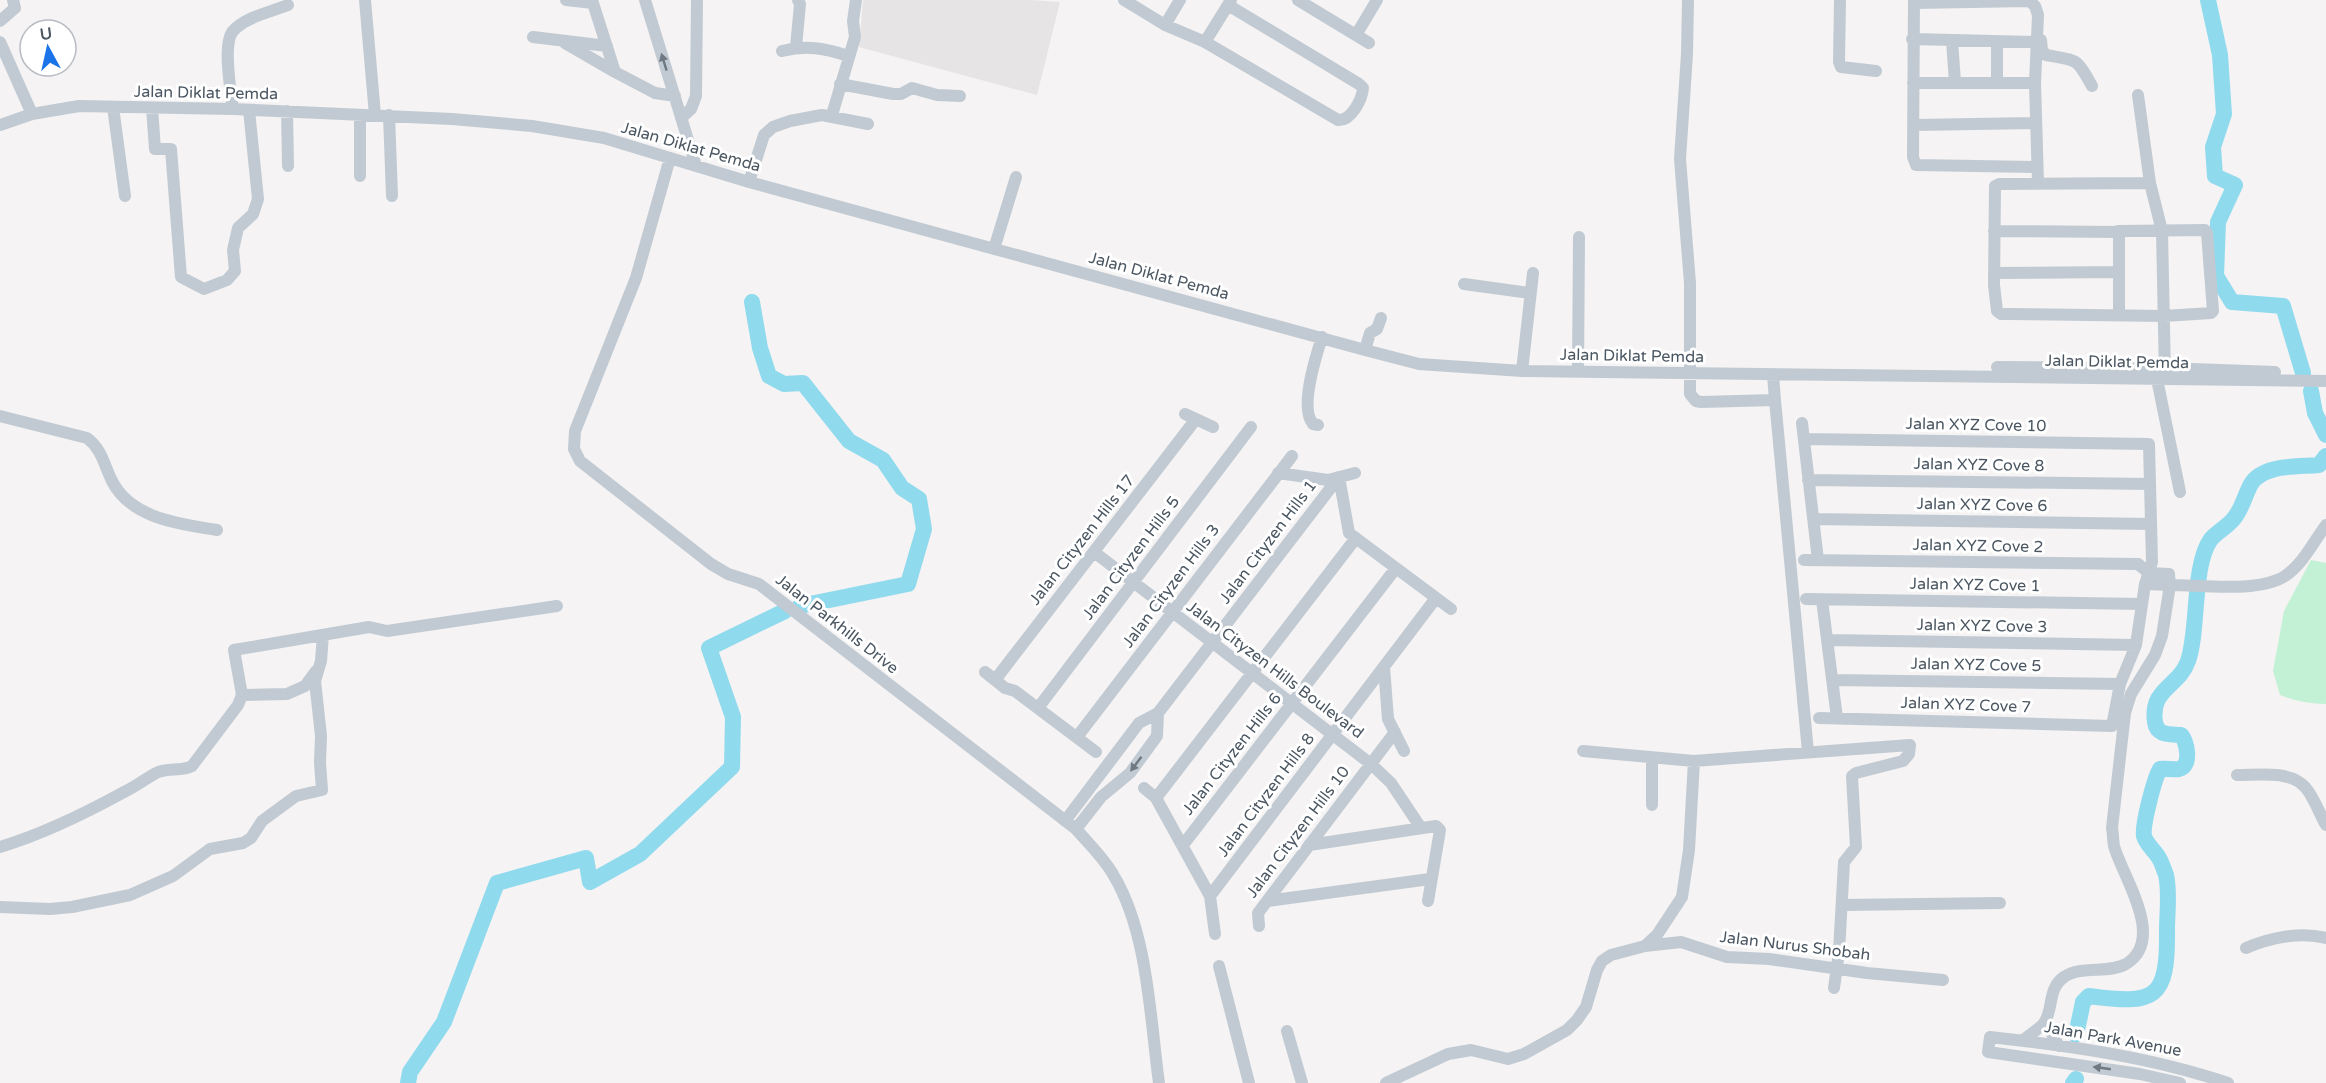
<svg xmlns="http://www.w3.org/2000/svg" width="2326" height="1083" font-family="'Varela Round',sans-serif">
	<style>
		.education { fill: #e6e4e5 }
		.green { fill: #c3f1d5 }
		.lines { fill: none; stroke-linecap: round; stroke-linejoin: round }
		.river { stroke: #90daee; stroke-width: 16 }
		.minor { stroke: #c1cad2; stroke-width: 12 }
		.oneway { fill: #6e7983 }
		.labels { text-anchor: middle; dominant-baseline: central; stroke-width: 6; stroke-linejoin: round; paint-order: stroke }
		.street-label { font-size: 16px; fill: #4a5661; stroke: #fff }
	</style>
	<rect width="100%" height="100%" fill="#f5f3f3"/>
	<path class="education" d="M863,0H1030L1060,2L1037,95L859,47Z"/>
	<path class="green" d="M2311,560L2326,563V704C2310,704 2295,701 2280,695L2273,671L2284,611Z"/>
	<g class="lines">
		<path class="river" d="M2208,0L2220,55L2224,114L2213,147L2215,176L2235,185L2218,222L2216,276L2232,302L2283,306L2303,373
			M752,302L760,348L769,376L784,384L803,383L849,441L883,460L902,488L919,499L924,529L908,584L800,606
			M2311,391L2315,413L2326,435
			M2076,1035L2083,1002L2089,996C2155,1005 2168,1000 2167,930C2167,913 2170,892 2166,875C2164,870 2162,863 2159,858C2155,851 2146,844 2144,836C2142,826 2154,779 2160,769C2166,768 2173,770 2179,769C2192,766 2187,741 2181,735C2170,734 2157,736 2155,722C2150,688 2179,687 2188,661C2199,630 2192,565 2211,539C2218,531 2229,526 2235,517C2242,508 2245,495 2251,484C2263,464 2298,467 2319,465L2326,456
			M408,1083L410,1072L444,1022L497,883L586,858L590,882L640,854L732,767L733,717L709,648L785,611
			M2073,1083L2076,1079"/>
		<path class="minor" d="M365,0L375,115
			M566,0L593,3
			M592,0L615,72L655,93L675,96
			M645,0L696,166
			M1124,0L1165,25L1205,42L1338,120C1351,121 1362,100 1363,88L1359,84L1228,5
			M1298,0L1369,43
			M1688,0L1687,54L1680,159L1690,283V394L1696,401L1701,402L1775,400L1808,752
			M1840,0L1839,62L1841,67L1876,71
			M1914,0L1913,157L1916,165L2037,167
			M1914,3L2029,1L2035,6L2038,15L2035,83L2038,183
			M0,21L15,8L13,0
			M1165,25L1180,0
			M1356,35L1377,0
			M533,37L607,46
			M1912,39L2037,42
			M2041,40L2042,50L2046,55C2078,61 2076,57 2092,86
			M1952,41L1955,82
			M0,42L32,114
			M1205,42L1231,0
			M1997,42V83
			M565,43L615,72
			M796,47L800,4L798,0
			M782,51C806,45 825,48 848,56
			M1913,83H2035
			M840,84L893,94H901L912,88L937,95L960,96
			M2138,95L2150,183L2162,231L2165,376
			M113,107L125,196
			M152,108L155,149H171L181,277L204,289L227,280L235,271L233,250L238,228L253,214L258,199L249,110
			M233,109C231,92 222,44 233,31C245,17 271,12 288,5
			M287,111L288,166
			M389,115L392,196
			M832,115L855,37L853,21L856,0
			M681,118L691,109L696,96L697,0
			M0,125L32,114L79,106L233,109L452,119L532,126L604,138L749,182L1365,350L1419,364L1522,371L2326,381
			M1914,125L2036,123
			M670,158L636,278L575,431L574,449L580,461L711,564L728,574L759,584L1076,829C1089,844 1105,859 1114,876C1148,933 1150,1018 1159,1083
			M360,176V115
			M749,182L764,135L773,127L790,121L822,115L868,124
			M1994,231L2119,232V315
			M2118,231L2205,230L2207,233L2213,311L2211,313L2164,316L2008,314H2001L1997,311L1994,285L1995,186L1999,184L2150,183
			M994,249L1016,177
			M1995,273L2119,272
			M1464,284L1530,293
			M1365,350L1370,333L1377,329L1381,318
			M1997,367L2165,368L2275,372
			M1522,371L1533,273
			M1578,372L1579,237
			M1773,375L1775,400
			M2157,379L2180,492
			M1185,414L1213,427
			M0,416L87,438C102,449 104,465 112,481C131,519 181,524 217,530
			M1802,423L1818,560
			M1318,425L1313,424C1299,408 1316,356 1322,337
			M1804,439L2149,444L2152,562L2145,584L2136,645L2120,684L2112,726L1819,718
			M1278,473L1328,480L1355,473
			M1339,477L1349,533L1451,609
			M1808,480L2150,484
			M1813,519L2151,524
			M1094,552L1371,764L1391,783L1421,828
			M1804,560L2138,564L2149,573
			M2145,584L2170,585L2169,574L2149,573
			M1806,599L2142,604
			M1822,600L1837,718
			M1827,640L2136,645
			M1384,667L1388,719L1404,751
			M985,672L1005,688L1015,691L1096,752
			M995,680L1196,419
			M1832,680L2120,684
			M242,695L287,694L305,686L316,671
			M1038,708L1251,427
			M1077,737L1292,456
			M1583,751L1694,761L1910,745L1909,754L1903,761L1856,773L1852,776L1856,847L1844,862L1839,952L1834,988
			M2237,775C2257,775 2290,770 2305,787C2314,797 2319,813 2326,825
			M1144,788L1156,798L1210,896L1215,934
			M1156,798L1356,538
			M1652,805V758
			M1065,821L1139,723L1158,713L1339,477
			M1076,829L1101,797L1130,773L1157,736L1158,713
			M1183,845L1396,568
			M1309,845L1436,826L1440,830L1428,901
			M0,847C43,834 84,814 124,792C135,787 145,779 156,773C168,767 181,772 192,766L238,705L242,695L234,650L369,627L387,631L557,606
			M1210,896L1436,598
			M1267,901L1430,879
			M1842,905L2000,903
			M0,907L50,909L72,907L130,895L173,876L210,849L243,843L251,838L262,821L296,796L322,790L320,763L321,736L315,681L321,661L323,635
			M1259,926L1258,913L1395,732
			M1645,946L1681,942L1727,957L1769,959L1867,973L1943,980
			M2246,948C2269,938 2301,931 2326,938
			M1219,966L1249,1083
			M2045,1022L2059,1046
			M1287,1031L1302,1083
			M2023,1040C2030,1035 2039,1029 2044,1023C2054,1009 2047,989 2064,977C2082,965 2108,974 2126,964C2167,939 2122,876 2114,846C2113,840 2113,833 2112,828L2125,713L2131,694L2155,655L2162,636L2170,585C2202,585 2258,593 2285,576C2303,564 2314,541 2326,525
			M1386,1083L1448,1054L1471,1050L1508,1059L1524,1054L1567,1030L1577,1020L1586,1007L1597,970L1602,961L1611,955L1645,946L1657,935L1682,897L1689,850L1694,761
			M2180,1083L2140,1074L1988,1052L1990,1037C2070,1046 2151,1057 2228,1083"/>
	</g>
	<defs><path id="oneway-solid" d="M-6-.8H1V-3.2L6.5 0L1 3.2V.8H-6Z" transform="scale(1.5)"/></defs>
	<g class="oneway">
		<use href="#oneway-solid" transform="translate(664 62) rotate(-107)"/>
		<use href="#oneway-solid" transform="translate(1136 764) rotate(127)"/>
		<use href="#oneway-solid" transform="translate(2102 1068) rotate(-172)"/>
	</g>
	<g class="labels">
		<g class="street-label">
			<text transform="translate(206 93) rotate(1)">Jalan Diklat Pemda</text>
			<text transform="translate(691 147) rotate(16)">Jalan Diklat Pemda</text>
			<text transform="translate(1159 276) rotate(15)">Jalan Diklat Pemda</text>
			<text transform="translate(1632 356) rotate(1)">Jalan Diklat Pemda</text>
			<text transform="translate(2117 362) rotate(1)">Jalan Diklat Pemda</text>
			<text transform="translate(1976 425) rotate(1)">Jalan XYZ Cove 10</text>
			<text transform="translate(1979 465) rotate(1)">Jalan XYZ Cove 8</text>
			<text transform="translate(1982 505) rotate(1)">Jalan XYZ Cove 6</text>
			<text transform="translate(1082 540) rotate(-52)">Jalan Cityzen Hills 17</text>
			<text transform="translate(1268 542) rotate(-53)">Jalan Cityzen Hills 1</text>
			<text transform="translate(1978 546) rotate(1)">Jalan XYZ Cove 2</text>
			<text transform="translate(1131 558) rotate(-53)">Jalan Cityzen Hills 5</text>
			<text transform="translate(1975 585) rotate(1)">Jalan XYZ Cove 1</text>
			<text transform="translate(1171 586) rotate(-53)">Jalan Cityzen Hills 3</text>
			<text transform="translate(837 624) rotate(38)">Jalan Parkhills Drive</text>
			<text transform="translate(1982 626) rotate(1)">Jalan XYZ Cove 3</text>
			<text transform="translate(1976 665) rotate(1)">Jalan XYZ Cove 5</text>
			<text transform="translate(1275 670) rotate(37)">Jalan Cityzen Hills Boulevard</text>
			<text transform="translate(1966 705) rotate(2)">Jalan XYZ Cove 7</text>
			<text transform="translate(1232 754) rotate(-52)">Jalan Cityzen Hills 6</text>
			<text transform="translate(1266 795) rotate(-53)">Jalan Cityzen Hills 8</text>
			<text transform="translate(1298 832) rotate(-53)">Jalan Cityzen Hills 10</text>
			<text transform="translate(1795 946) rotate(7)">Jalan Nurus Shobah</text>
			<text transform="translate(2113 1039) rotate(10)">Jalan Park Avenue</text>
		</g>
	</g>
	<g transform="translate(48 48) rotate(352)"><circle r="28" fill="#ffffff" stroke="#b7bbc0" stroke-width="1.5"/>
	<path d="M0-4.5L10 22L0 15L-10 22Z" fill="#1a73e8"/>
	<text y="-9" font-size="16" font-weight="bold" text-anchor="middle" fill="#4a5661">U</text>
	</g>
</svg>
